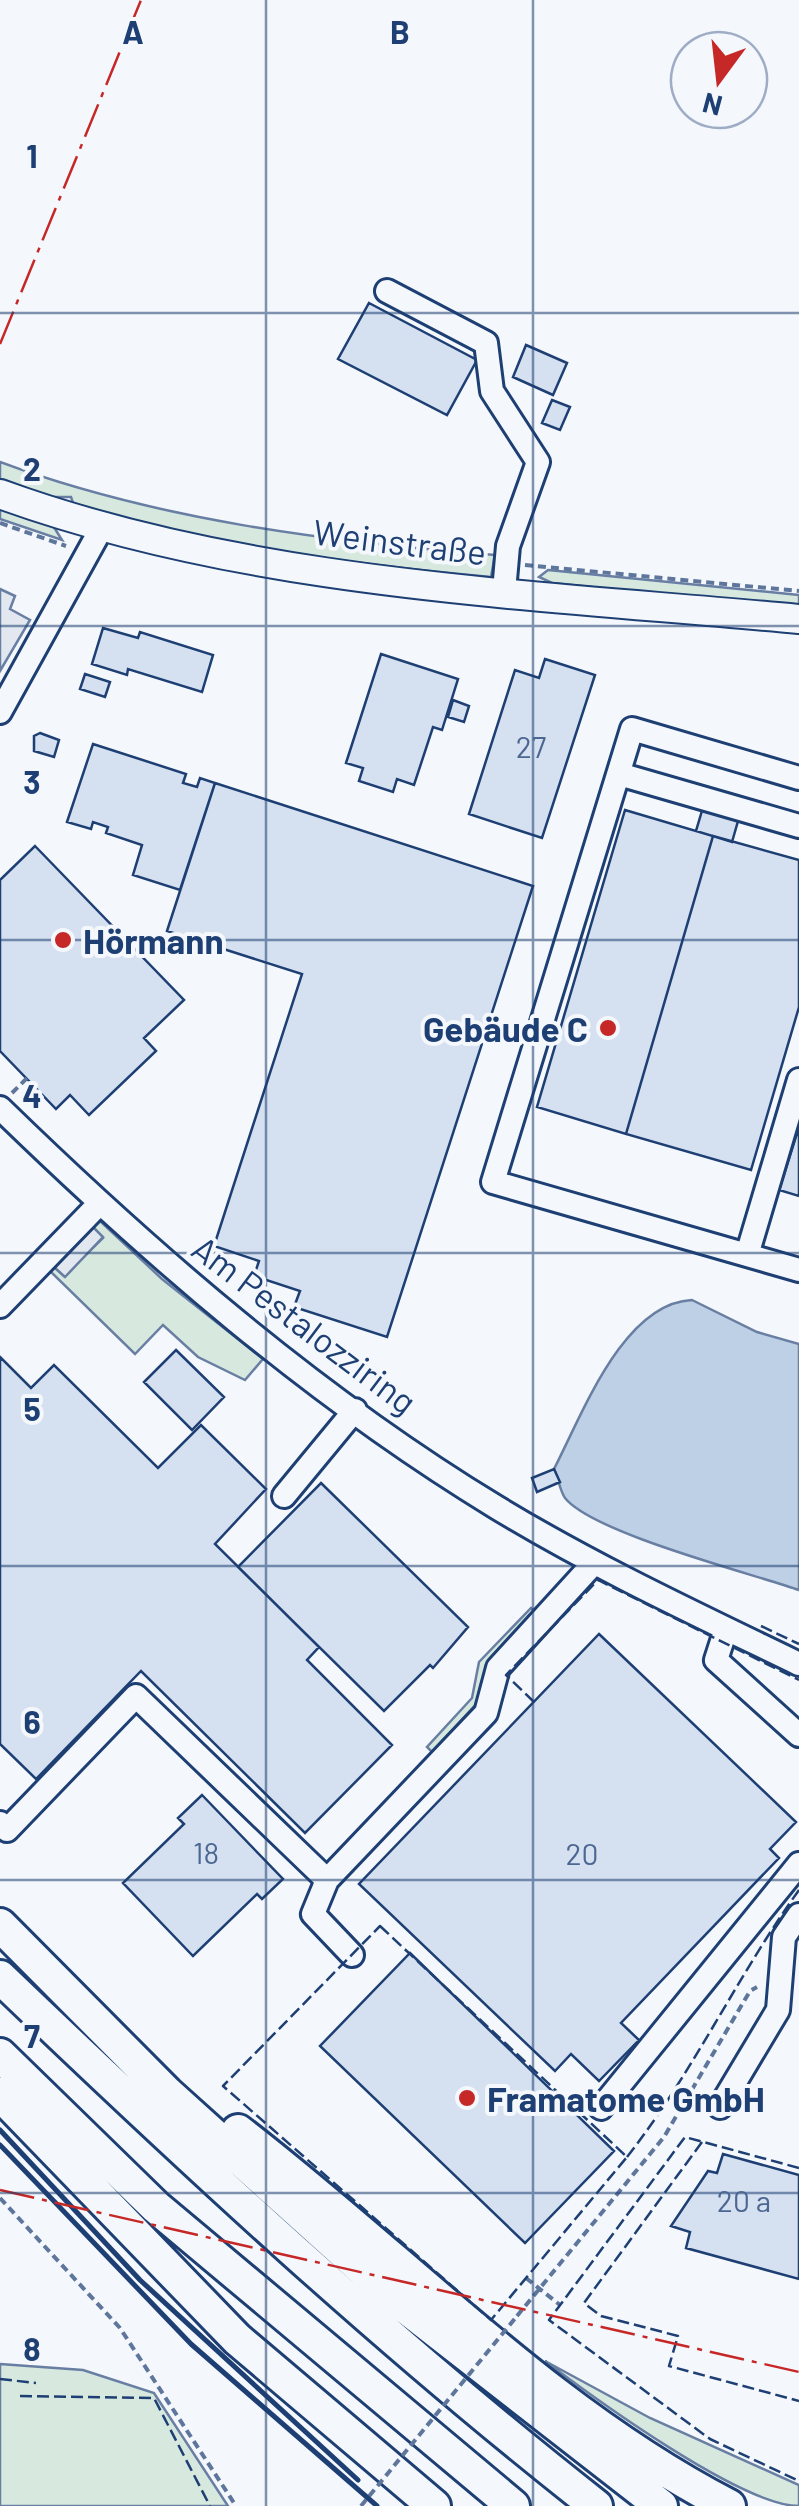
<svg xmlns="http://www.w3.org/2000/svg" width="799" height="2506" font-family="Barlow,sans-serif">
	<style>
		.green { fill: #d7e8df; stroke: #687fa3; stroke-width: 2.5 }
		.parking { fill: #e3e8f0; stroke: #687fa3; stroke-width: 2.5 }
		.water { fill: #bed0e5; stroke: #687fa3; stroke-width: 2.5 }
		.building { fill: #d5e0f0; stroke: #1d3f73; stroke-width: 2.5 }
		.lines { fill: none; stroke-linecap: round; stroke-linejoin: round }
		.minor-casing { stroke: #1d3f73; stroke-width: 28 }
		.major-casing { stroke: #1d3f73; stroke-width: 32 }
		.highway-casing { stroke: #1d3f73; stroke-width: 38 }
		.path { stroke: #5e769c; stroke-width: 4; stroke-dasharray: 8 5; stroke-linecap: butt }
		.minor { stroke: #f4f7fb; stroke-width: 22 }
		.major { stroke: #f4f7fb; stroke-width: 28 }
		.highway { stroke: #f4f7fb; stroke-width: 32 }
		.path-bridge { stroke: #5e769c; stroke-width: 4; stroke-dasharray: 8 5; stroke-linecap: butt }
		.fence { stroke: #1d3f73; stroke-width: 2.5; stroke-dasharray: 12 5; stroke-linecap: butt }
		.wall { stroke: #1d3f73; stroke-width: 5 }
		.power { stroke: #c62828; stroke-width: 2.5; stroke-dasharray: 35 8 5 8; stroke-linecap: butt }
		.grid { fill: none; stroke: #1d3f73; stroke-width: 2.5; stroke-opacity: 0.55 }
		.poi-dot { fill: #c62828; stroke: #f4f7fb; stroke-width: 4 }
		.labels { text-anchor: middle; dominant-baseline: central; stroke-width: 8; stroke-linejoin: round; paint-order: stroke }
		.number-label { font-size: 30px; fill: #4b6792 }
		.street-label { font-size: 35px; fill: #1d3f73; stroke: #f4f7fb }
		.poi-label { font-size: 35px; font-weight: bold; fill: #1d3f73; stroke: #f4f7fb; text-anchor: start }
		.grid-label { font-size: 32px; text-anchor: middle; font-weight: bold; fill: #1d3f73; stroke: #f4f7fb; stroke-width: 8; stroke-linejoin: round; paint-order: stroke }
	</style>
	<rect width="100%" height="100%" fill="#f4f7fb"/>
	<path class="green" d="M0,462C156,520 330,542 495,555L491,577C349,564 208,546 73,503L71,497H50L0,478Z
		M0,504L52,524L62,540L0,519Z
		M548,570L799,595V608L552,583L539,577Z
		M99,1220L162,1279L263,1359L245,1380L198,1357L163,1325L135,1354L49,1270L53,1266L64,1276L103,1238L92,1226Z
		M531,1608L536,1613L486,1666L479,1701L432,1752L427,1747L472,1698L479,1662Z
		M545,2361L650,2418L799,2485V2506C742,2506 594,2398 545,2361Z
		M0,2364L83,2370L154,2393L228,2506H0Z"/>
	<path class="parking" d="M0,589L15,596L10,609L30,620L0,671Z
		M92,1226L103,1237L65,1277L53,1266Z"/>
	<path class="water" d="M692,1300L757,1332L799,1344V1590C750,1573 593,1533 565,1498C560,1491 558,1477 554,1469C582,1415 623,1303 692,1300Z"/>
	<path class="building" d="M369,303L477,360L447,415L338,359Z
		M526,345L567,363L553,395L513,377Z
		M552,400L570,407L560,430L542,423Z
		M103,628L138,638L140,632L213,655L202,692L128,669L127,675L92,664Z
		M381,654L458,679L442,730L433,727L414,785L397,779L393,792L359,781L363,768L346,763Z
		M545,659L595,675L542,838L469,814L515,670L539,678Z
		M85,674L110,682L105,697L80,689Z
		M453,700L469,706L464,722L448,717Z
		M40,733L59,740L54,757L34,751V736Z
		M93,744L186,774L183,783L197,787L200,778L215,783L180,890L133,875L142,845L106,833L108,827L93,822L91,829L67,822Z
		M215,783L533,886L387,1337L294,1307L300,1291L254,1276L259,1261L214,1246L302,974L167,931Z
		M704,804L740,814L732,842L696,831Z
		M625,810L713,836L626,1134L537,1107Z
		M713,836L799,860V1007L751,1170L626,1134Z
		M35,846L184,1000L144,1038L156,1051L89,1115L70,1095L56,1109L0,1051V880Z
		M799,1127V1196L779,1190Z
		M176,1350L224,1397L192,1430L144,1382Z
		M0,1357L31,1388L54,1365L158,1468L201,1425L266,1489L215,1544L319,1647L307,1660L392,1745L305,1833L141,1671L36,1779L0,1744Z
		M554,1469L560,1482L537,1492L532,1478Z
		M321,1483L468,1627L433,1668L430,1665L384,1711L238,1567Z
		M599,1634L796,1822L770,1849L779,1858L621,2023L639,2040L599,2081L571,2054L555,2071L359,1884Z
		M202,1795L283,1879L262,1899L257,1894L193,1956L123,1883L184,1824L178,1818Z
		M410,1953L614,2151L525,2243L320,2046Z
		M723,2154L799,2175V2279L686,2248L690,2232L671,2226L708,2171L717,2173Z"/>
	<g class="lines">
		<g class="minor-casing">
			<path id="minor" d="M387,291L486,343L492,391L538,462L508,546L504,591
				M0,712L101,529
				M619,774L799,826
				M799,778L632,729L493,1182L747,1255L799,1080
				M0,1108C151,1255 315,1397 496,1507C593,1566 696,1614 799,1664
				M747,1255L799,1270
				M0,1306L99,1204
				M284,1496L355,1410
				M726,1629L716,1660L799,1735
				M0,1823L7,1830L136,1696L327,1880
				M352,1955L313,1914L327,1880L486,1713L498,1668L593,1564
				M720,2107L778,2010L784,1937L799,1915
				M601,2108L799,1864"/>
		</g>
		<g class="major-casing">
			<path id="major" d="M0,494C254,586 532,594 799,619"/>
		</g>
		<g class="highway-casing">
			<path id="highway" d="M0,1925L167,2093L399,2302L661,2506
				M0,1977C192,2161 387,2342 596,2506
				M0,2055L156,2207L513,2506
				M0,2094L237,2339L434,2506
				M238,2131C400,2255 545,2411 729,2506"/>
		</g>
		<path class="path" d="M0,523L66,546
			M525,565L799,591
			M12,1093L27,1078
			M0,2198L120,2328L236,2506
			M526,2278L560,2305
			M517,2316L664,2137L750,1991L757,1987"/>
		<use href="#minor" class="minor"/>
		<use href="#major" class="major"/>
		<use href="#highway" class="highway"/>
		<path class="path-bridge" d="M361,2506L517,2316"/>
		<path class="fence" d="M761,1626L799,1644
			M534,1702L506,1675L598,1580L799,1680
			M380,1926L627,2157L491,2320L223,2086Z
			M702,2142L584,2303L601,2316L678,2336L669,2366L799,2401
			M627,2157C693,2073 737,1976 799,1890
			M799,2168L685,2137L549,2320L710,2439L799,2481
			M0,2379L36,2383
			M20,2396L154,2398L210,2506"/>
		<path class="wall" d="M0,2130L140,2280L358,2480
			M0,2145L191,2344L377,2506"/>
		<path class="power" d="M0,344L141,0
			M0,2190L799,2372"/>
	</g>
	<path class="grid" d="M266,0V2506M533,0V2506M0,313H799M0,626H799M0,940H799M0,1253H799M0,1566H799M0,1880H799M0,2193H799"/>
	<g class="poi-dot">
		<circle cx="63" cy="940" r="10"/>
		<circle cx="608" cy="1028" r="10"/>
		<circle cx="467" cy="2098" r="10"/>
	</g>
	<g class="labels">
		<g class="number-label">
			<text x="531" y="746">27</text>
			<text x="206" y="1852">18</text>
			<text x="582" y="1853">20</text>
			<text x="744" y="2200">20 a</text>
		</g>
		<g class="street-label">
			<text transform="translate(400 541) rotate(7)">Weinstraße</text>
			<text transform="translate(305 1324) rotate(37)">Am Pestalozziring</text>
		</g>
		<g class="poi-label">
			<text x="83" y="940">Hörmann</text>
			<text x="588" y="1028" text-anchor="end">Gebäude C</text>
			<text x="487" y="2098">Framatome GmbH</text>
		</g>
	</g>
	<g class="grid-label">
		<text x="133" y="44">A</text>
		<text x="400" y="44">B</text>
		<text x="32" y="168">1</text>
		<text x="32" y="481">2</text>
		<text x="32" y="794">3</text>
		<text x="32" y="1108">4</text>
		<text x="32" y="1421">5</text>
		<text x="32" y="1734">6</text>
		<text x="32" y="2048">7</text>
		<text x="32" y="2361">8</text>
	</g>
	<g transform="translate(719 80) rotate(195)"><circle r="48" fill="#f4f7fb" stroke="#9eadc5" stroke-width="2.5"/>
	<path d="M0-8L18 38L0 25L-18 38Z" fill="#c62828"/>
	<text y="-15" font-size="28" font-weight="bold" text-anchor="middle" fill="#1d3f73">N</text>
	</g>
</svg>
